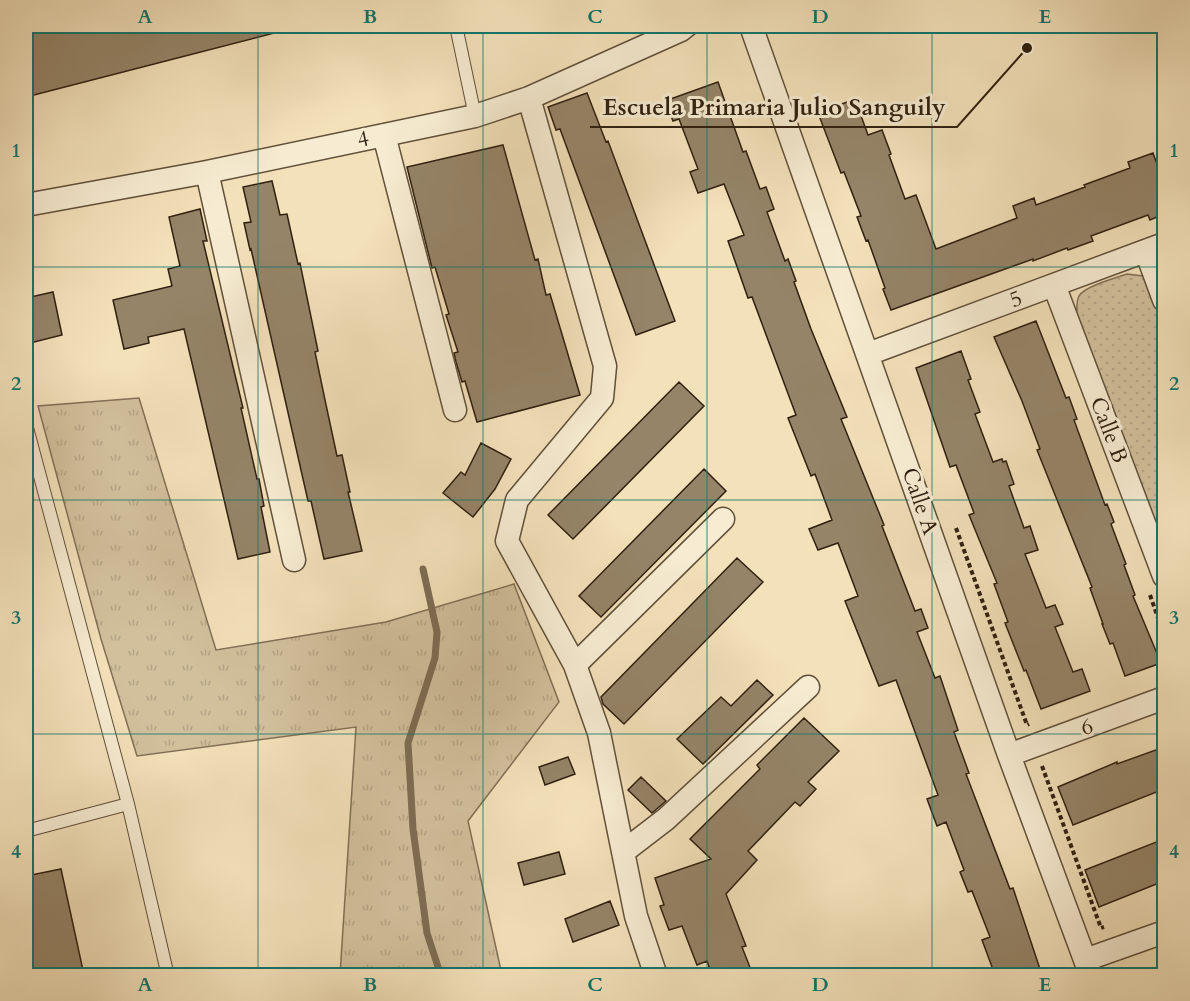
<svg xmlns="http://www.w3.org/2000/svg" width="1190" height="1001" font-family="Cardo,serif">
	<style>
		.grass { fill: url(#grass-tufts); stroke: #817056; stroke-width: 1.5 }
		.park { fill: url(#park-dots); stroke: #817056; stroke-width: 1.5 }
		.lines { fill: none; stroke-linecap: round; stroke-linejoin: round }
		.stream { stroke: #7d6c53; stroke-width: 7 }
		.building { fill: #958468; stroke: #302010; stroke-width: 1.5 }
		.lane-casing { stroke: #61503a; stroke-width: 14 }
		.street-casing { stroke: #61503a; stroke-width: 25 }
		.path { stroke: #302010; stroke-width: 4; stroke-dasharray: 4.5 3; stroke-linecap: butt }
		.lane { stroke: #f7ecd2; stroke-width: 12 }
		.street { stroke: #f7ecd2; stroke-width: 22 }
		.grid { fill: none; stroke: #0f766e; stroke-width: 1.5; stroke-opacity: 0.55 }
		.labels { text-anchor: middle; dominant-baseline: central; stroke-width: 6; stroke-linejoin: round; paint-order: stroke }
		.street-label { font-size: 22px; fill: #302010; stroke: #f7ecd2 }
		.leader { fill: none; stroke: #302010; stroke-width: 2 }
		.callout-dot { fill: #302010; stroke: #f7ecd2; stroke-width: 2 }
		.callout-label { font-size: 24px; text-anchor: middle; font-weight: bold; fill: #302010; stroke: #f7ecd2; stroke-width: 6; stroke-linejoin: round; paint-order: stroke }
		.neatline { fill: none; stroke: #0f766e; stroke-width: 2 }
		.grid-label { font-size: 20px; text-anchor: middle; font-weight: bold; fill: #0f766e }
	</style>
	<defs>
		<pattern id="grass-tufts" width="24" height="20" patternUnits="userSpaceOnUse" patternTransform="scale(1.5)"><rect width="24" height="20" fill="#d2c09d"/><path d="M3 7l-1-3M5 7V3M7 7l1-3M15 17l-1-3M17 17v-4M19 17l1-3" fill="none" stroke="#b5a586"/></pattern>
		<pattern id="park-dots" width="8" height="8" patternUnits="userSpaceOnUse" patternTransform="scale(1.5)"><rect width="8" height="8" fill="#d2c09d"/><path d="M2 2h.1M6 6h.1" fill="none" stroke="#b5a586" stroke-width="1.8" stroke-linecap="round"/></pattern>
	</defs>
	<rect width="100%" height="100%" fill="#f3e1ba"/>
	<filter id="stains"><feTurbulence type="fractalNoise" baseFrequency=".00333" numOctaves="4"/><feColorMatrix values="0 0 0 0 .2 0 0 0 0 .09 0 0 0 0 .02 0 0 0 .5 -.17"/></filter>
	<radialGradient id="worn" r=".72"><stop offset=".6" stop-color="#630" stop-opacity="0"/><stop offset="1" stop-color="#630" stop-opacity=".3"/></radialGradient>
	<path class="grass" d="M139,398L216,650L386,622L514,584L559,702L468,821L502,975H340L356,727L137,756L101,639L38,406Z"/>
	<path class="park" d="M1127,274L1143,276L1149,283L1164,327V548L1077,315C1077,309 1076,302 1079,296C1085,286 1116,278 1127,274Z"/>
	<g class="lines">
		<path class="stream" d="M423,569L437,632L435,658L408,743L413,829L427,933L441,976"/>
	</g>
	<path class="building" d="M26,26H277L278,32L26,97Z
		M718,82L743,152L746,151L760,189L766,187L774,209L767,212L785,261L788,259L796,281L794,282L811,329L847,417L841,419L884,525L882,526L915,611L921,609L928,628L917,632L935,678L940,676L958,730L954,732L969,773L966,774L1010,889L1013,888L1042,975H995L982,940L990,937L972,891L968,892L960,872L964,870L946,822L937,826L927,799L938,795L896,680L879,686L845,601L858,596L838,543L818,550L809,529L832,520L815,474L811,476L788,418L796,415L752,297L748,298L728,241L744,235L724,184L698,193L690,172L698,169L679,119L673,121L665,101Z
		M587,93L606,142L608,141L675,321L636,335L560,129L556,130L548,107Z
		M855,99L868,135L882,130L891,154L889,155L905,199L916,195L936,249L1017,218L1013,206L1034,198L1036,205L1085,187L1084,185L1130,168L1128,162L1153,153L1164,184V214L1150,220L1148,215L1091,236L1093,241L1068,250L1067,248L1033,261V259L891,310L883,289L885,288L868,240L866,241L857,217L861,216L844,172L841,173L818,113Z
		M503,145L535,260L538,259L546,295L550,294L580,395L477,422L465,381L462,382L456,362L454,353L458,352L446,315L449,314L435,267L432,268L407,167Z
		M272,181L280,215L287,214L298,264L300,263L318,351L315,352L325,400L337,456L342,455L350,492H348L362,551L324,559L311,501H308L251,249L250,250L244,223L251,222L243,187Z
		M200,209L207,241H203L236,379L243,408H241L257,479H259L264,506L261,507L270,552L238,559L184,329L148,337L149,343L124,349L113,300L172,286L168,269L180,266L169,217Z
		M53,292L62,335L26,344V298Z
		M1036,321L1066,398L1069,397L1077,419L1074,420L1105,505L1107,504L1114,522L1111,524L1126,564L1124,565L1135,595L1133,596L1161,663L1125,676L1113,643L1110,644L1102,624H1103L1090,588L1092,587L1037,450L1040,449L1022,401L994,337Z
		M961,351L971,379L968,380L980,412L975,414L993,462L1002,459L1003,462L1006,461L1014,484L1009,486L1024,528L1030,526L1038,550L1025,554L1046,608L1055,605L1063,624L1055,627L1073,672L1082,669L1090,691L1041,709L1026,670L1024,671L1005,623L1008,622L994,584L997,583L969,515L974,513L956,465L950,467L916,368Z
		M679,382L704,406L573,539L548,515Z
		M481,443L511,459L495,489L473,517L443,493L461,472L465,475Z
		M704,469L726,491L601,617L579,596Z
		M737,558L763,582L624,724L603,704L601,697Z
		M757,680L773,695L703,764L677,739L721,697L731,706Z
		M804,718L839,751L808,782L816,789L800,806L795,802L748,851L757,860L726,894L746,946L742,947L753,975H712L707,961L697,965L682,926L669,930L660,906L664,905L655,878L711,859L690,839L760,769L757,765Z
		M1164,747V789L1073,825L1058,787L1117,762V764Z
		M568,757L575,774L545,785L539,767Z
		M641,777L666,801L652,813L628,790Z
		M1164,839V881L1099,907L1085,870Z
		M559,852L565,874L524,885L518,863Z
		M61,869L84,975H26V876Z
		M610,901L619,925L573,942L565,919Z"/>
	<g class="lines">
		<g class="lane-casing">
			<path id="lane" d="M456,26L475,116
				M26,424L128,804L168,976
				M26,831L128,804"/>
		</g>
		<g class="street-casing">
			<path id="street" d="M751,26L1009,755L1091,976
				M529,98L605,366L602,398L517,500L507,541L575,665L599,733L636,916L656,976
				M384,135L455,410
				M207,172L294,560
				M26,205L207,172L475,116L529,98L681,30L686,26
				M1146,251L1164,300
				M1054,285L1164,576
				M868,354L1164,244
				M575,665L723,519
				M1009,755L1164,698
				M623,852L666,819L808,687
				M1085,960L1164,932"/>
		</g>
		<path class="path" d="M956,528L1027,725L1029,724
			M1150,595L1164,635
			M1042,766L1101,928L1104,927"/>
		<use href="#lane" class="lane"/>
		<use href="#street" class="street"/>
	</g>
	<path class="grid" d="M258,26V976M483,26V976M707,26V976M932,26V976M26,267H1164M26,500H1164M26,734H1164"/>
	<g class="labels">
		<g class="street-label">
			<text transform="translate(363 139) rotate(-12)">4</text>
			<text transform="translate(1016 299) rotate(-20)">5</text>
			<text transform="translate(1109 430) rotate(69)">Calle B</text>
			<text transform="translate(920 501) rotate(71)">Calle A</text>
			<text transform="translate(1087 727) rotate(-20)">6</text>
		</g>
	</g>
	<path class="leader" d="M1027 48L957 127H590"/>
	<circle class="callout-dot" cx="1027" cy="48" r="6"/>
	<g class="callout-label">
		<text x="774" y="115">Escuela Primaria Julio Sanguily</text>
	</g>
	<rect width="1190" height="1001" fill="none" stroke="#f3e1ba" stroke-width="66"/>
	<rect x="33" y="33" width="1124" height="935" class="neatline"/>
	<g class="grid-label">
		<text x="145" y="23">A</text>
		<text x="370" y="23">B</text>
		<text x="595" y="23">C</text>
		<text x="820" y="23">D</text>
		<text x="1045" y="23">E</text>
		<text x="16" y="157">1</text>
		<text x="1174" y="157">1</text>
		<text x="16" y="390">2</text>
		<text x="1174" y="390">2</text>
		<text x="16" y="624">3</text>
		<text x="1174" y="624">3</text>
		<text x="16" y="858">4</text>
		<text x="1174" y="858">4</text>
		<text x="145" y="991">A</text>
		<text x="370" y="991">B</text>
		<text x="595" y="991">C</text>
		<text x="820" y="991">D</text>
		<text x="1045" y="991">E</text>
	</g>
	<rect width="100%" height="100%" filter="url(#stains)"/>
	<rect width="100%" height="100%" fill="url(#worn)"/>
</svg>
